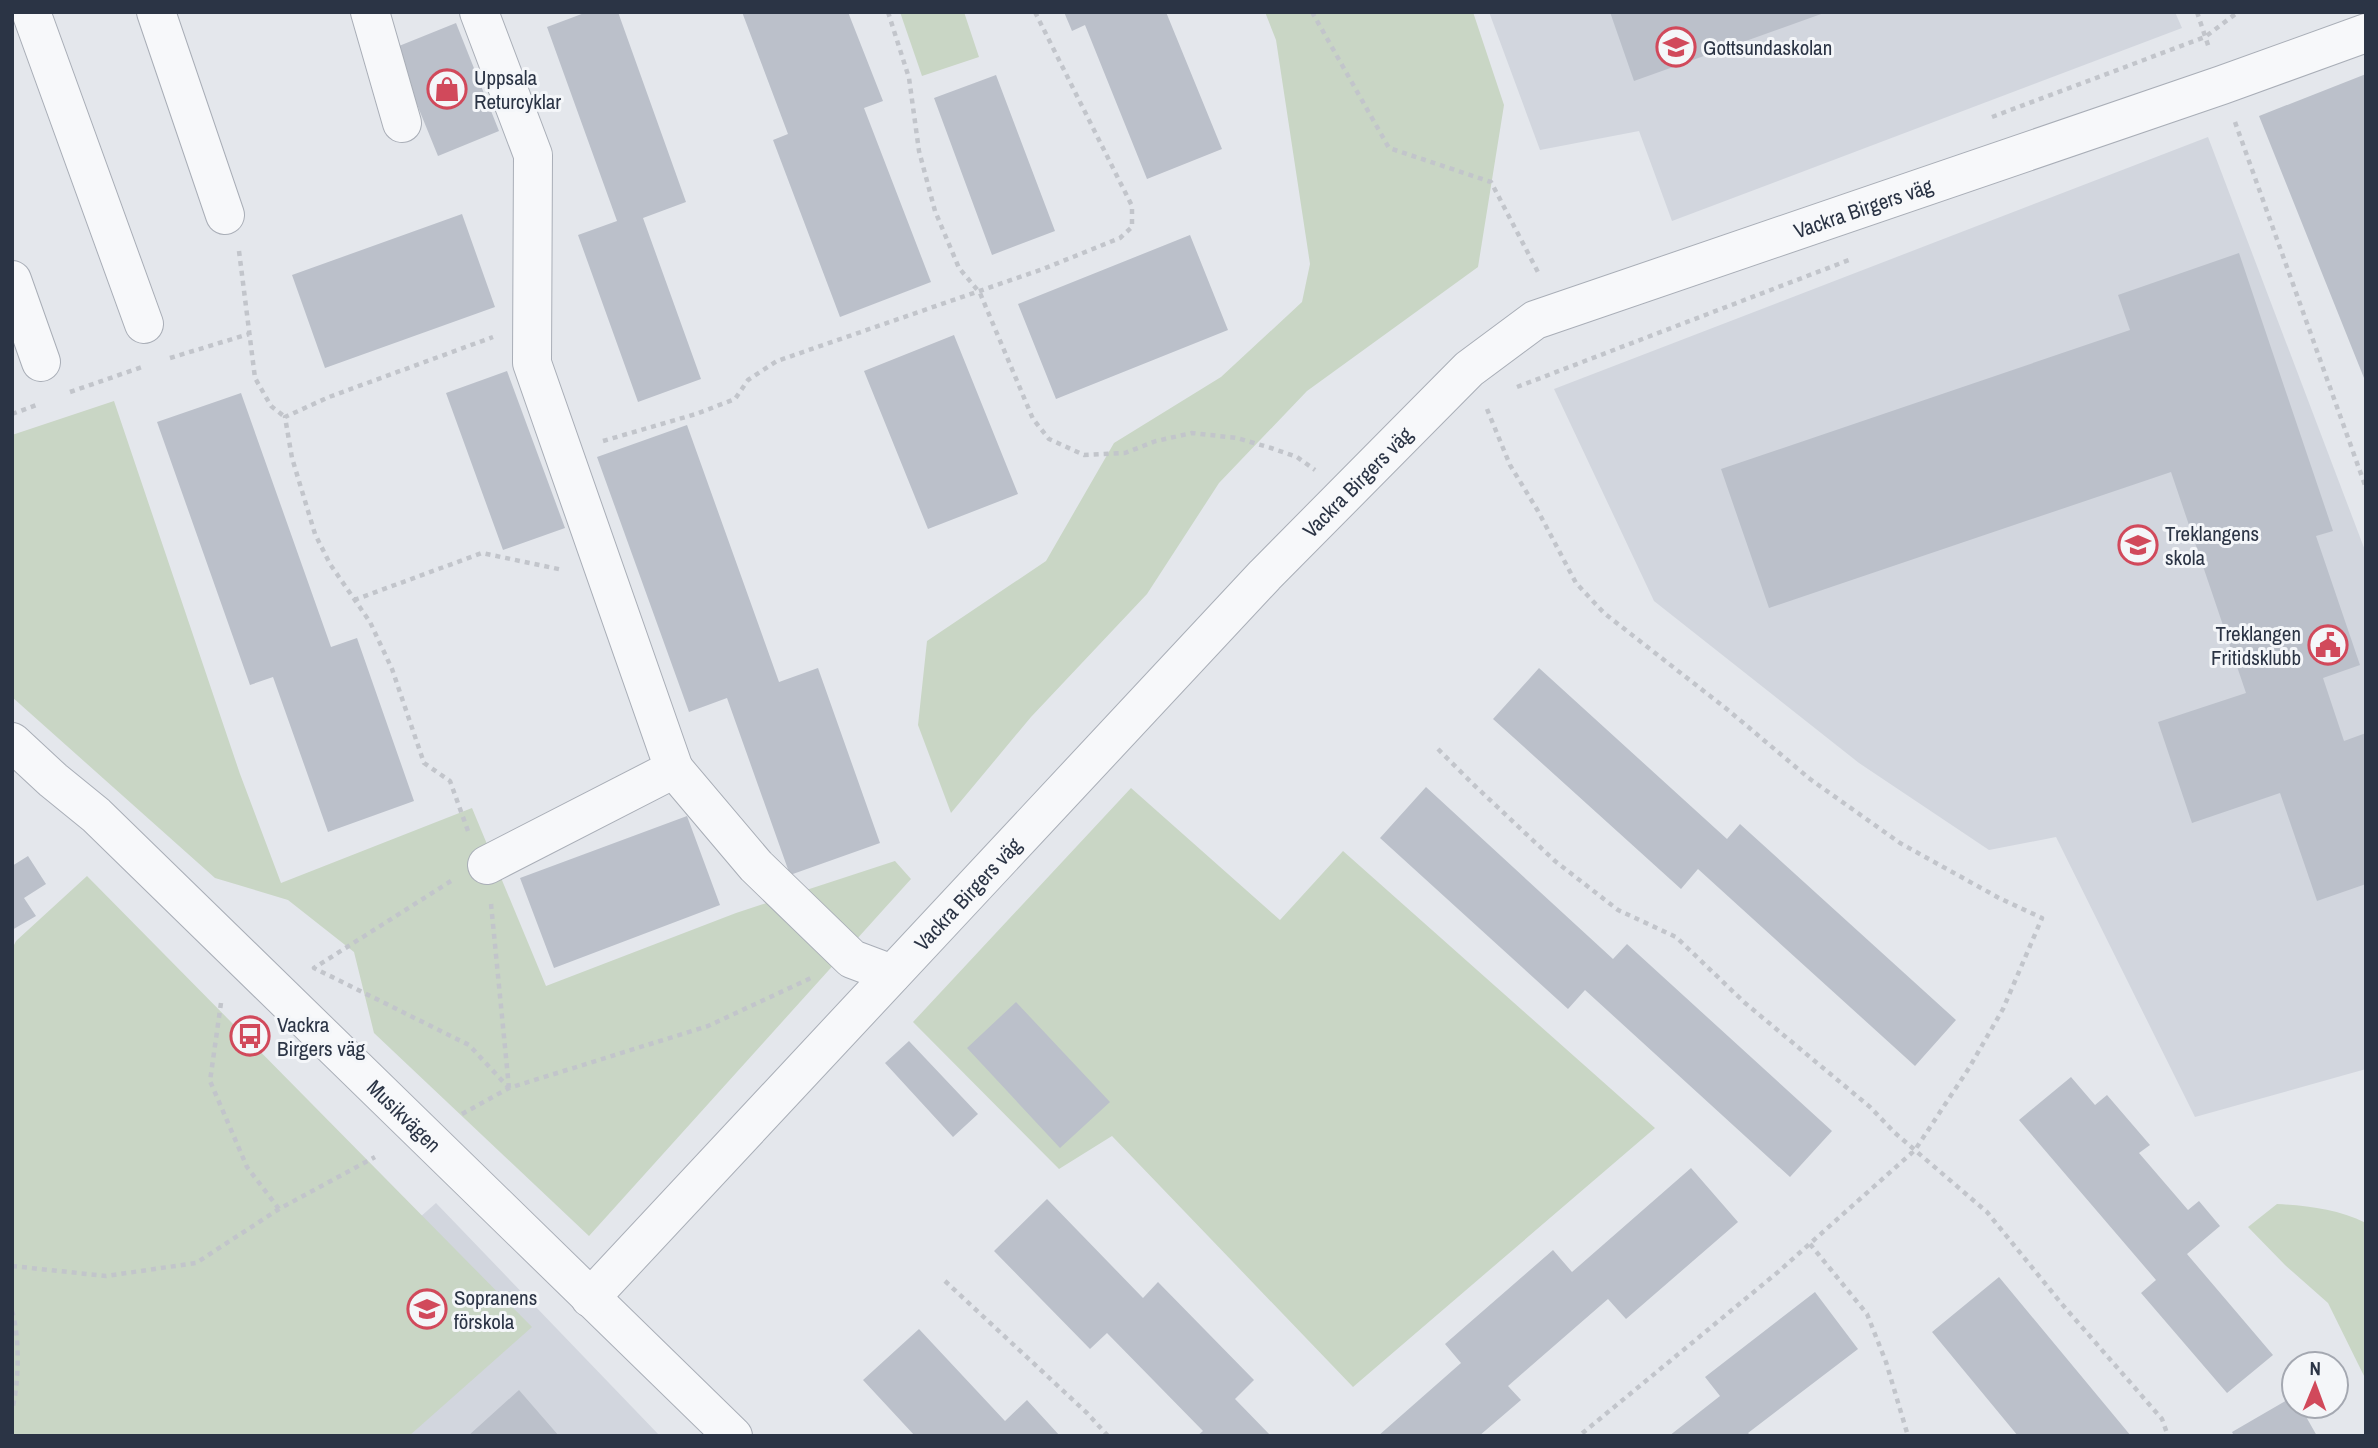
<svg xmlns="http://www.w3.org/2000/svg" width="2378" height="1448" font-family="'Archivo Narrow',sans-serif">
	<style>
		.built { fill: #d2d6de }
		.green { fill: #c9d6c5 }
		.building { fill: #bbc0ca }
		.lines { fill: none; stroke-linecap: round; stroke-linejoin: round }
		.minor-casing { stroke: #a9aeb7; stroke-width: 40 }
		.path { stroke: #c2c5cb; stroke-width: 4.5; stroke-dasharray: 5 5; stroke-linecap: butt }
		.minor { stroke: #f7f8fa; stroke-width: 38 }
		.labels { text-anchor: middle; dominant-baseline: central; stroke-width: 6; stroke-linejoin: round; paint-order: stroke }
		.poi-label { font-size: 21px; fill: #2b3445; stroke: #f4f6f9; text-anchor: start }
		.street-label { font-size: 21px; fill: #2b3445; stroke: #f4f6f9 }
	</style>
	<rect width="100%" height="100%" fill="#e4e7ec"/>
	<path class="built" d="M1489,12H2175L2182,28L1672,221L1639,131L1540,150Z
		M2208,137L2366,553V1069L2195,1117L2056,837L1989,850L1859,763L1654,601L1554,389Z
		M436,1203L660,1436H214L196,1415Z"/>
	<path class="green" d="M900,12H964L979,57L922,76Z
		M1265,12H1473L1504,105L1478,267L1307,391L1219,483L1147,594L1031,717L951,813L918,725L927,641L1046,561L1114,443L1221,377L1302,302L1310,264L1276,40Z
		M114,401L240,774L281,883L472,808L546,986L736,913L895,861L911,879L589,1236L374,1033L354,952L288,900L215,878L12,697V435Z
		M1131,788L1280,920L1343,851L1655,1128L1353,1387L1112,1136L1059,1169L913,1022Z
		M87,876L532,1327L409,1436H12V949L16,941Z
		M2277,1204C2309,1206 2337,1209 2366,1223V1380L2328,1303L2285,1265L2248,1227Z"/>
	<path class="building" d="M587,12H618L686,202L643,218L701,379L638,402L578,235L617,221L547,27Z
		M742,12H848L883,101L864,108L931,282L840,317L773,140L788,134Z
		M1064,12H1166L1222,149L1147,179L1085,25L1072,31Z
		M1610,12H1823L1824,13L1634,81Z
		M456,23L499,131L438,156L394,48Z
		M2366,74V383L2259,116Z
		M996,75L1055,231L992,255L934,98Z
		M462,214L495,307L325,368L292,275Z
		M1190,235L1228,330L1056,399L1018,304Z
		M2239,253L2333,531L2316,536L2360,665L2323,678L2344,741L2366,733V884L2317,901L2280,793L2192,823L2158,722L2246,693L2171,472L1769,608L1721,469L2130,330L2118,295Z
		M954,335L1018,494L928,529L864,371Z
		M507,371L565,528L503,550L446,393Z
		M241,393L331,647L357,638L414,801L328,832L273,677L250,685L157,422Z
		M687,425L779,682L818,668L880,843L790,875L727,698L689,712L597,457Z
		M1539,668L1727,839L1740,824L1956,1020L1915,1066L1698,869L1681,889L1493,719Z
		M1426,787L1613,959L1627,944L1832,1131L1790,1177L1585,990L1568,1009L1380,838Z
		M687,816L720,905L554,968L520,878Z
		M28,856L46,884L24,898L36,916L12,930V866Z
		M1016,1002L1110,1102L1060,1148L967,1048Z
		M909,1041L978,1114L953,1137L885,1063Z
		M2071,1077L2095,1105L2107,1095L2150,1145L2139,1153L2188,1210L2199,1201L2220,1226L2187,1254L2273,1355L2227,1393L2141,1293L2156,1280L2019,1120Z
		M1691,1168L1738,1222L1626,1319L1608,1299L1508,1386L1521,1400L1479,1436H1378L1461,1363L1445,1344L1553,1250L1572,1272Z
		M1047,1199L1143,1298L1158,1282L1254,1380L1235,1399L1271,1436H1197L1203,1431L1107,1333L1090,1349L994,1251Z
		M1999,1277L2131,1436H2018L1932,1332Z
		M1815,1292L1858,1349L1748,1433L1751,1436H1669L1720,1396L1705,1377Z
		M919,1329L1005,1421L1027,1400L1060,1436H915L863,1380Z
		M519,1390L559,1436H468Z
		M2294,1396V1406H2300L2317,1436H2234L2232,1432Z"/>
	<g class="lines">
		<g class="minor-casing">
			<g id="minor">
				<path d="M31,12L144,324"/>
				<path d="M156,12L225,215"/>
				<path d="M370,12L402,123"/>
				<path d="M479,12L533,155L532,363L674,769L487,865"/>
				<path d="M12,280L41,362"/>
				<path id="s1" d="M12,742L53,780L96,815L733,1436"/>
				<path d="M674,769L756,866L852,959L892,974"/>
				<path id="s2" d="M590,1298L1265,575L1469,369L1535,320L2222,85L2366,33"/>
			</g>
		</g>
		<path class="path" d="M888,12L909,78L919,151L935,211L959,268L980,293L1033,419L1049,439L1084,455L1125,453L1156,441L1192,433L1237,438L1271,448L1297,457L1315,470
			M1312,12L1389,148L1491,182L1540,276
			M2197,12L2209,48
			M1992,117L2205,37L2238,12
			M2235,122L2366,488
			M239,251L255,378L271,406L285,417
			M170,358L249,334
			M1517,387L1849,260
			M70,392L145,366
			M1487,409L1510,465L1538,511L1576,583L1604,613L1728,710L1810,779L1900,843L1999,898L2042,918L2003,1009L1969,1068L1915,1150L1778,1272L1579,1436
			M12,414L39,404
			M603,441L696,414L735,399L748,380L777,361L1043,269L1120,238L1132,227V206L1035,12
			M354,600L482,553L563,570
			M1438,749L1474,785L1555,861L1618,910L1676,937L1745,1003L1870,1107L1895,1133L1987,1212L2061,1303L2162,1419L2168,1436
			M468,831L450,781L424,763L392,669L370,622L330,564L315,534L292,458L285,417L329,397L493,337
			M451,881L314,968L469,1045L508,1087
			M491,904L509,1088
			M221,1003L210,1081L247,1167L279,1209
			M462,1114L509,1088L708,1026L811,978
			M1810,1244L1867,1314L1886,1362L1908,1436
			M12,1266L106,1276L196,1263L279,1209L375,1157
			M945,1281L1087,1413L1108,1436
			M12,1311C20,1337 19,1384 12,1410"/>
		<use href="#minor" class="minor"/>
	</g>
	<defs>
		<g id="school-ring" transform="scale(2.0125)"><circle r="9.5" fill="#f4f6f9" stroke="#d1495b" stroke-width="1.5"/><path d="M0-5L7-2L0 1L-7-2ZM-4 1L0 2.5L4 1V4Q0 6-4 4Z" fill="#d1495b"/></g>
		<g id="shop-ring" transform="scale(2.0125)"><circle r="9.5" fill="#f4f6f9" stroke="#d1495b" stroke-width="1.5"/><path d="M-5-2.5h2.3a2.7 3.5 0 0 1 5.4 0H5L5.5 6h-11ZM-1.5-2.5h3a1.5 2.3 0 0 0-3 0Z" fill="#d1495b"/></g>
		<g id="civic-ring" transform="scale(2.0125)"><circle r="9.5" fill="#f4f6f9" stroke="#d1495b" stroke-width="1.5"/><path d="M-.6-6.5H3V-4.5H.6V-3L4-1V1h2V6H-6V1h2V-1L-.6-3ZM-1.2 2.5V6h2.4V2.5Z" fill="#d1495b"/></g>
		<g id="bus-ring" transform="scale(2.0125)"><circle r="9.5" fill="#f4f6f9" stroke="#d1495b" stroke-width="1.5"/><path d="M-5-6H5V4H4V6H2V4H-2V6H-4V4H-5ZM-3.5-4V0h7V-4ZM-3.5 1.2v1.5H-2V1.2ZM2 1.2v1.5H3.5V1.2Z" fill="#d1495b"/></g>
	</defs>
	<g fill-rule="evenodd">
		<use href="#school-ring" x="1676" y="47"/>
		<use href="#shop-ring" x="447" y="89"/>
		<use href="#school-ring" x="2138" y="545"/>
		<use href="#civic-ring" x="2328" y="645"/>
		<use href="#bus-ring" x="250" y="1036"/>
		<use href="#school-ring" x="427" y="1309"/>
	</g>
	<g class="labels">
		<g class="poi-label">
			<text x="1703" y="47">Gottsundaskolan</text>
			<text x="474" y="77">Uppsala<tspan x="474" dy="24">Returcyklar</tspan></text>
			<text x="2165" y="533">Treklangens<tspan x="2165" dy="24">skola</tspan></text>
			<text x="2301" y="633" text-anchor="end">Treklangen<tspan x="2301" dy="24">Fritidsklubb</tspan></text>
			<text x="277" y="1024">Vackra<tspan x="277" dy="24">Birgers väg</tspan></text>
			<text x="454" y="1297">Sopranens<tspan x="454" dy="24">förskola</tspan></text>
		</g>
		<g class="street-label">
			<text stroke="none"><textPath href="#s2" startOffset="1708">Vackra Birgers väg</textPath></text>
			<text stroke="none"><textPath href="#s2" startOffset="1120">Vackra Birgers väg</textPath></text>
			<text stroke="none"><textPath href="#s2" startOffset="553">Vackra Birgers väg</textPath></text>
			<text stroke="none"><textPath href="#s1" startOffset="542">Musikvägen</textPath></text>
		</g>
	</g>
	<rect width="2378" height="1448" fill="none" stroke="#2b3445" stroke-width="28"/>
	<g transform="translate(2315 1385) rotate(1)"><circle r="33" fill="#f4f6f9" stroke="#a4a8b1" stroke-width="2"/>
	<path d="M0-5L12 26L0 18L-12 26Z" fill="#d1495b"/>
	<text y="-10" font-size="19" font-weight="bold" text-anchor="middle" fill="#2b3445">N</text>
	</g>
</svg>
